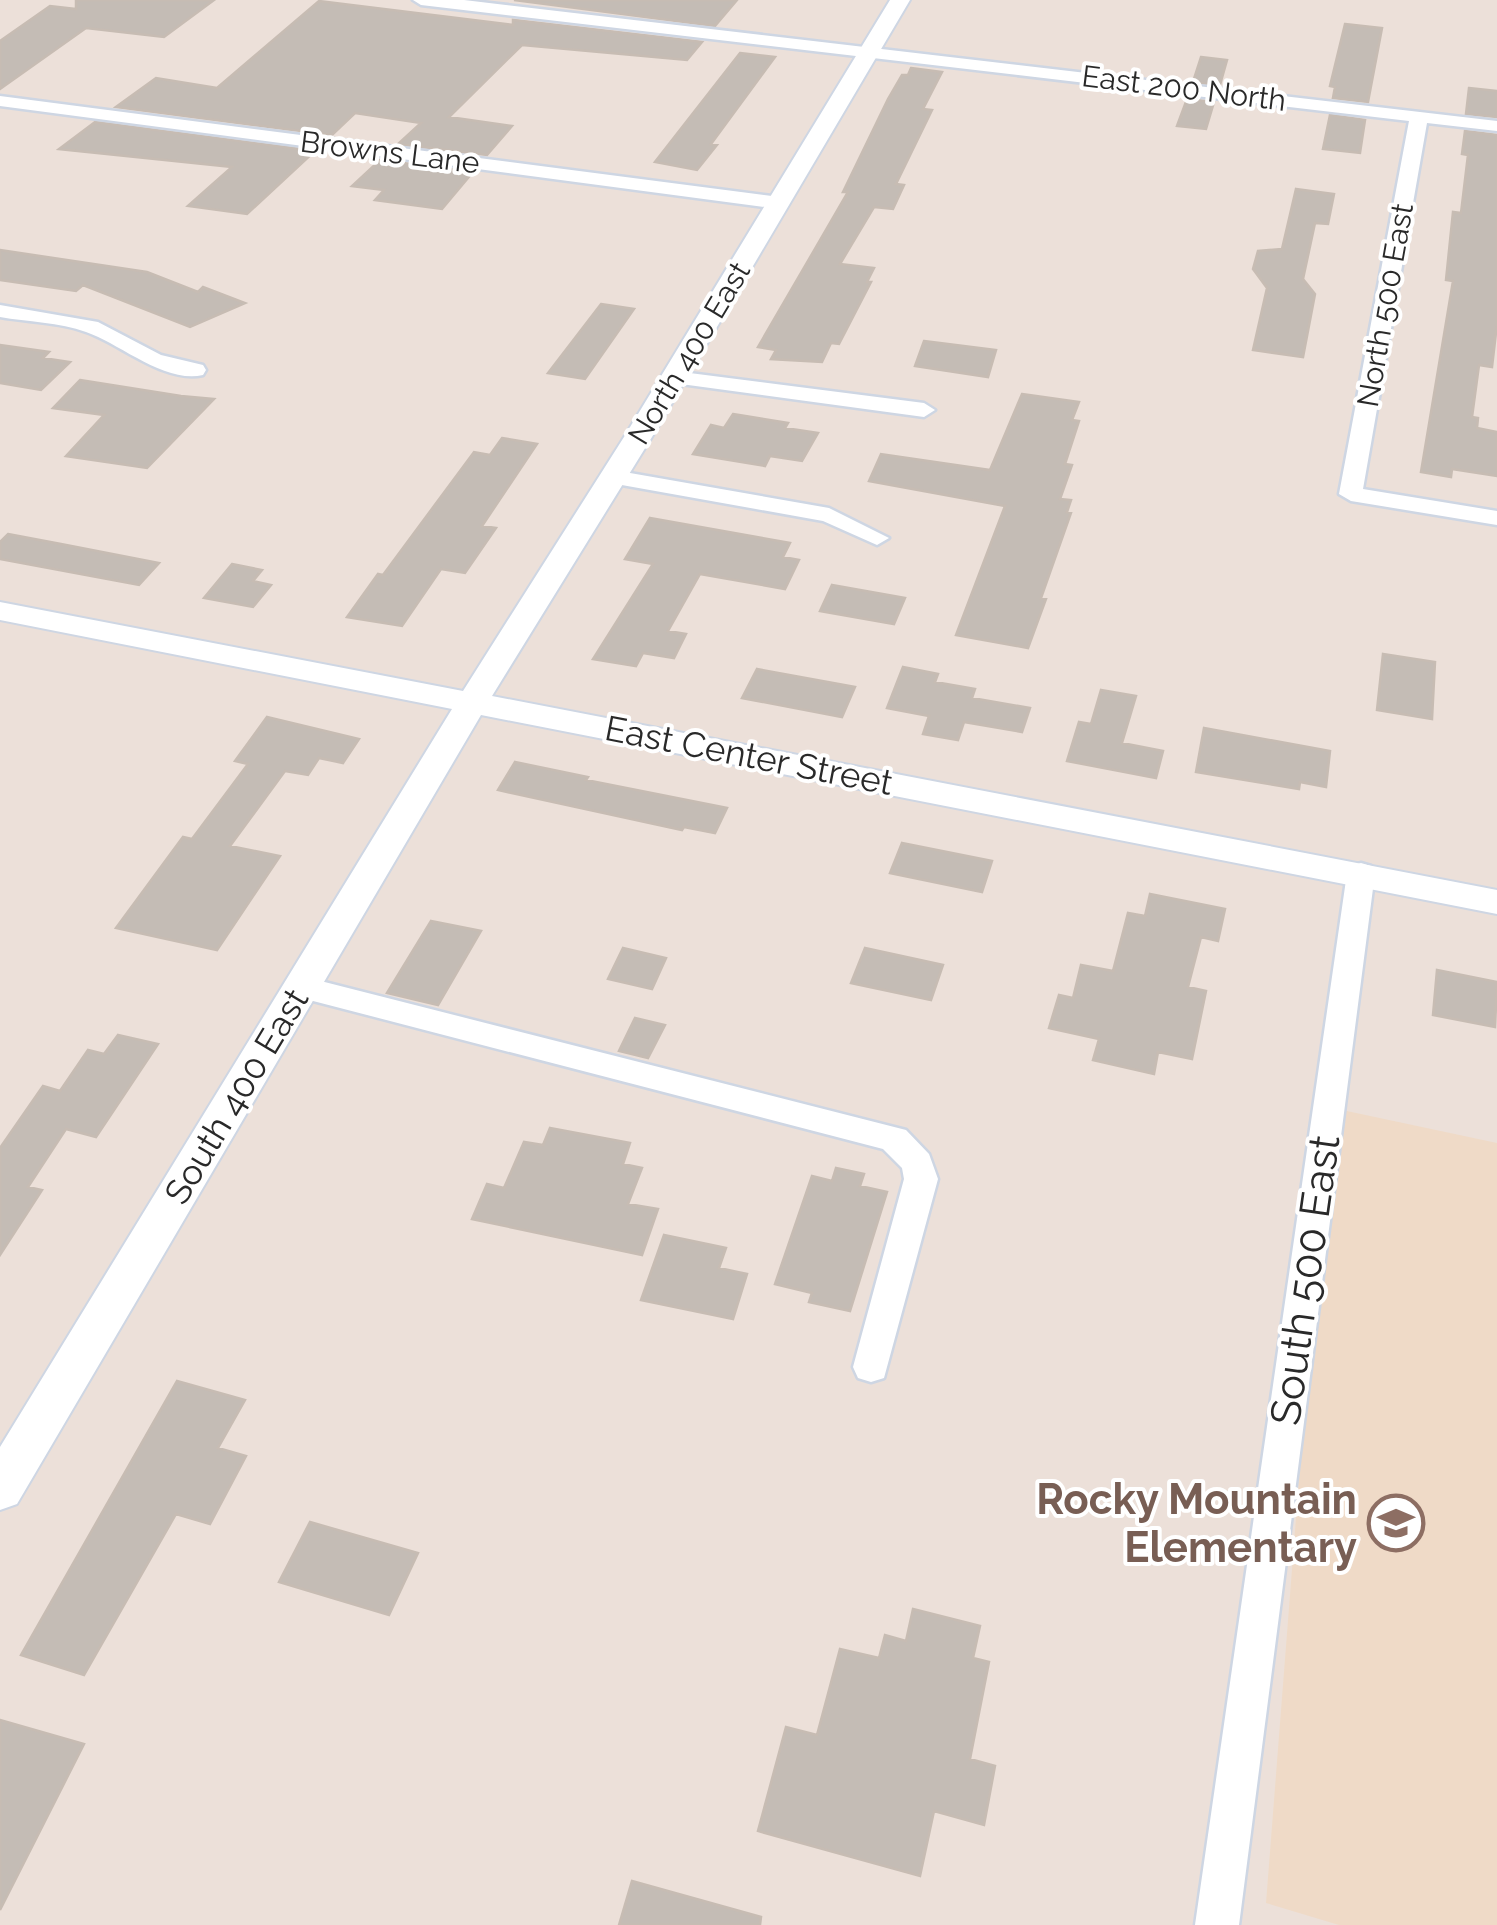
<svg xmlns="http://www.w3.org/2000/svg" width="1497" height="1925" font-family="Raleway,sans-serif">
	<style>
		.education { fill: #efdac7 }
		.building { fill: #c4bcb5; stroke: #c7bcb3; stroke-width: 2.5 }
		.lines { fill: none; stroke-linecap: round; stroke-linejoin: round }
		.minor-casing { stroke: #ced6e3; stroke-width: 5 }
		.tertiary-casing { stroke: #ced6e3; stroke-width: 4 }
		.minor { fill: #fff; fill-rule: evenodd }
		.tertiary { fill: #fff; fill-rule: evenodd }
		.labels { text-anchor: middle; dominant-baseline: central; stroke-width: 8; stroke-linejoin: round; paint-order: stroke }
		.far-street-label { font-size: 30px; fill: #292929; stroke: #fff }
		.street-label { font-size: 35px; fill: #292929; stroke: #fff }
		.near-street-label { font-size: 42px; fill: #292929; stroke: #fff }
		.near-education-label { font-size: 42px; font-weight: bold; fill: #785e54; stroke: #fff; text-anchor: end }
	</style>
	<rect width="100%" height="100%" fill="#ece0d9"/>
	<path class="education" d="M1328,1107L1497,1143V1925H1339L1266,1903Z"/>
	<path class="building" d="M76,0H214L164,37L86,28L0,89V41L50,6L76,9Z
		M514,0H737L715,26Z
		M319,1L513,25V20L702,42L687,60L522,45L449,117L512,126L487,155L398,144L421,123L355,113L332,135L116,107L156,78L217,88Z
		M1345,24L1382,28L1368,102L1333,98L1335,87L1330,86Z
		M740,53L775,57L711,144L717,145L697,170L655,162Z
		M1201,57L1227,60L1220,85L1193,82Z
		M911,68L942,72L923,109L932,110L896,184L904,185L893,209L874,207L840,264L874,268L867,282H871L839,344L831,343L822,362L771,359L776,350L758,347L848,192H843L888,99L902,75H908Z
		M1469,88L1497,91V117L1466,114Z
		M1187,99L1214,102L1206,129L1177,126Z
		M1330,115L1365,120L1360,153L1323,149Z
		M95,122L315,151L247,214L188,206L232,167L59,149Z
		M1465,131L1497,135V324L1492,367L1479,365L1472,417L1478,418L1477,428L1497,432V476L1452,469L1451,477L1421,472L1453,281L1446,280L1453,212L1461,213L1468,155L1462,154Z
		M380,160L473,172L442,209L375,200L384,190L352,186Z
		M1296,189L1334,194L1328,224L1315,223L1303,279L1315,294L1303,357L1253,350L1267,288L1253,269L1258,251L1282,249Z
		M0,250L147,272L198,292L203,287L245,303L190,327L83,285L76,291L0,280Z
		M601,304L634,309L585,379L548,373Z
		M924,341L996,350L988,377L915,366Z
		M0,345L49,352L43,358L70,362L41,390L0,383Z
		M80,380L181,396L214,399L147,468L66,456L104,415L53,408Z
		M1022,394L1079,402L1072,420L1079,421L1065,464L1072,465L1060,499L1071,500L1067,512L1071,513L1041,598L1046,599L1028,648L956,635L1005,506L869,481L881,454L990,470Z
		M733,414L788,423L785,428L818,433L802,461L770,456L765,466L693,454L711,425L724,428Z
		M502,438L537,444L482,526L496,528L465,573L441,569L402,626L347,617L378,574L383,575L474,452L490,455Z
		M650,518L790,543L783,557L799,560L785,589L700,574L668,631L686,634L674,658L643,653L636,666L593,659L653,564L625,559Z
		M8,534L61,544L159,563L139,585L0,559V542Z
		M232,564L262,570L253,581L271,585L253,607L204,598Z
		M832,585L905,598L894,624L820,611Z
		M1383,654L1435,662L1432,719L1377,710Z
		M903,667L938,674L935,682L975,689L972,698L1030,708L1022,732L964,722L958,740L923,734L929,716L887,708Z
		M757,669L855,687L842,717L742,698Z
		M1101,690L1136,696L1122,743L1163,751L1156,778L1067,761L1079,722L1091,724Z
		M267,717L359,739L343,763L319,758L308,775L285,771L230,846L280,856L217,950L116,928L183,837L192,839L248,764L235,761Z
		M1204,728L1330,751L1326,787L1300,782L1299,789L1196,772Z
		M515,762L588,777L586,780L727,808L715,833L684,827L682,830L498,790Z
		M902,843L992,861L982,892L890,873Z
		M1150,894L1225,909L1218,941L1201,937L1188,987L1206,991L1192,1059L1158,1052L1154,1074L1093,1060L1099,1039L1049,1028L1059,995L1073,998L1081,965L1113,971L1128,913L1145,916Z
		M431,921L481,931L438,1005L387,993Z
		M623,948L666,958L652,989L608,979Z
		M865,948L943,965L931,1000L851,983Z
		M1437,970L1497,982L1495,1027L1433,1015Z
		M635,1018L665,1025L648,1058L619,1051Z
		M118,1035L158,1044L96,1137L66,1129L28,1187L42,1190L0,1255V1148L43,1086L60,1091L88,1050L104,1054Z
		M550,1128L630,1143L623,1164L642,1168L628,1204L658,1209L642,1255L472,1219L487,1184L504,1188L524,1142L543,1145Z
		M836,1168L864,1174L860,1186L887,1192L850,1311L809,1302L812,1293L775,1284L812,1176L832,1181Z
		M664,1235L726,1248L719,1268L747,1274L733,1319L641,1300Z
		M177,1381L245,1400L218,1448L246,1456L210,1524L176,1514L84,1675L21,1655Z
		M310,1522L418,1553L389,1615L279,1582Z
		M913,1609L980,1626L973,1658L989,1662L970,1759L995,1766L984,1825L934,1811L920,1876L758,1831L786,1727L817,1735L840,1649L879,1658L885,1635L906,1641Z
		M0,1720L84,1744L0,1910Z
		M632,1881L761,1917L760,1925H619Z"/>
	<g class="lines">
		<g class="minor-casing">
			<path id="minor" d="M413,0H464L1497,121V131L1427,123L1363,489L1497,511V525L1351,501L1339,494L1409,121L421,5Z
				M0,96L780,197L789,203L780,209L0,106Z
				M0,305L98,322L161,355L203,365L206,370L203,375C165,384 119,343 86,332C60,322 27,322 0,317Z
				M674,371L924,403L935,410L924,417L666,382L663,377Z
				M613,470L829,508L889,538L877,545L823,521L605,482L602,477Z
				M1361,863L1371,866L1375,873L1239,1925H1195L1347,873L1351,866Z
				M301,976L906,1130L929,1154L938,1179L884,1378L871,1382L858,1378L853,1367L904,1179L902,1168L883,1149L290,995L286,987L290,979Z"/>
		</g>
		<g class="tertiary-casing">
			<path id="tertiary" d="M890,0H910L652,437L492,696L1497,890V914L481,715L17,1504L0,1510V1447L452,709L0,620V602L463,691L624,437Z"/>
		</g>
		<use href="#minor" class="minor"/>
		<use href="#tertiary" class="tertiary"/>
	</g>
	<defs>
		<g id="school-ring" transform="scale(2.875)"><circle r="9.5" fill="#fff" stroke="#8d6e63" stroke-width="1.5"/><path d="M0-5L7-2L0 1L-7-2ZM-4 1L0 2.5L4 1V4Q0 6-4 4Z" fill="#8d6e63"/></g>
	</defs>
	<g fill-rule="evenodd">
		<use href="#school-ring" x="1396" y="1523"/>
	</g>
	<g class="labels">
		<g class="far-street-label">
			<text transform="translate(1184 88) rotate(7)">East 200 North</text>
			<text transform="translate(390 152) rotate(7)">Browns Lane</text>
			<text transform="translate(1385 305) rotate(-80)">North 500 East</text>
			<text transform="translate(689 353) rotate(-59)">North 400 East</text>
		</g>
		<g class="street-label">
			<text transform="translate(749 755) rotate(11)">East Center Street</text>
			<text transform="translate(236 1096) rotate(-59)">South 400 East</text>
		</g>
		<g class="near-street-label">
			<text transform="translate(1305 1280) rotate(-82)">South 500 East</text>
		</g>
		<g class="near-education-label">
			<text x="1357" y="1499">Rocky Mountain<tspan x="1357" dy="48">Elementary</tspan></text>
		</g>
	</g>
</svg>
